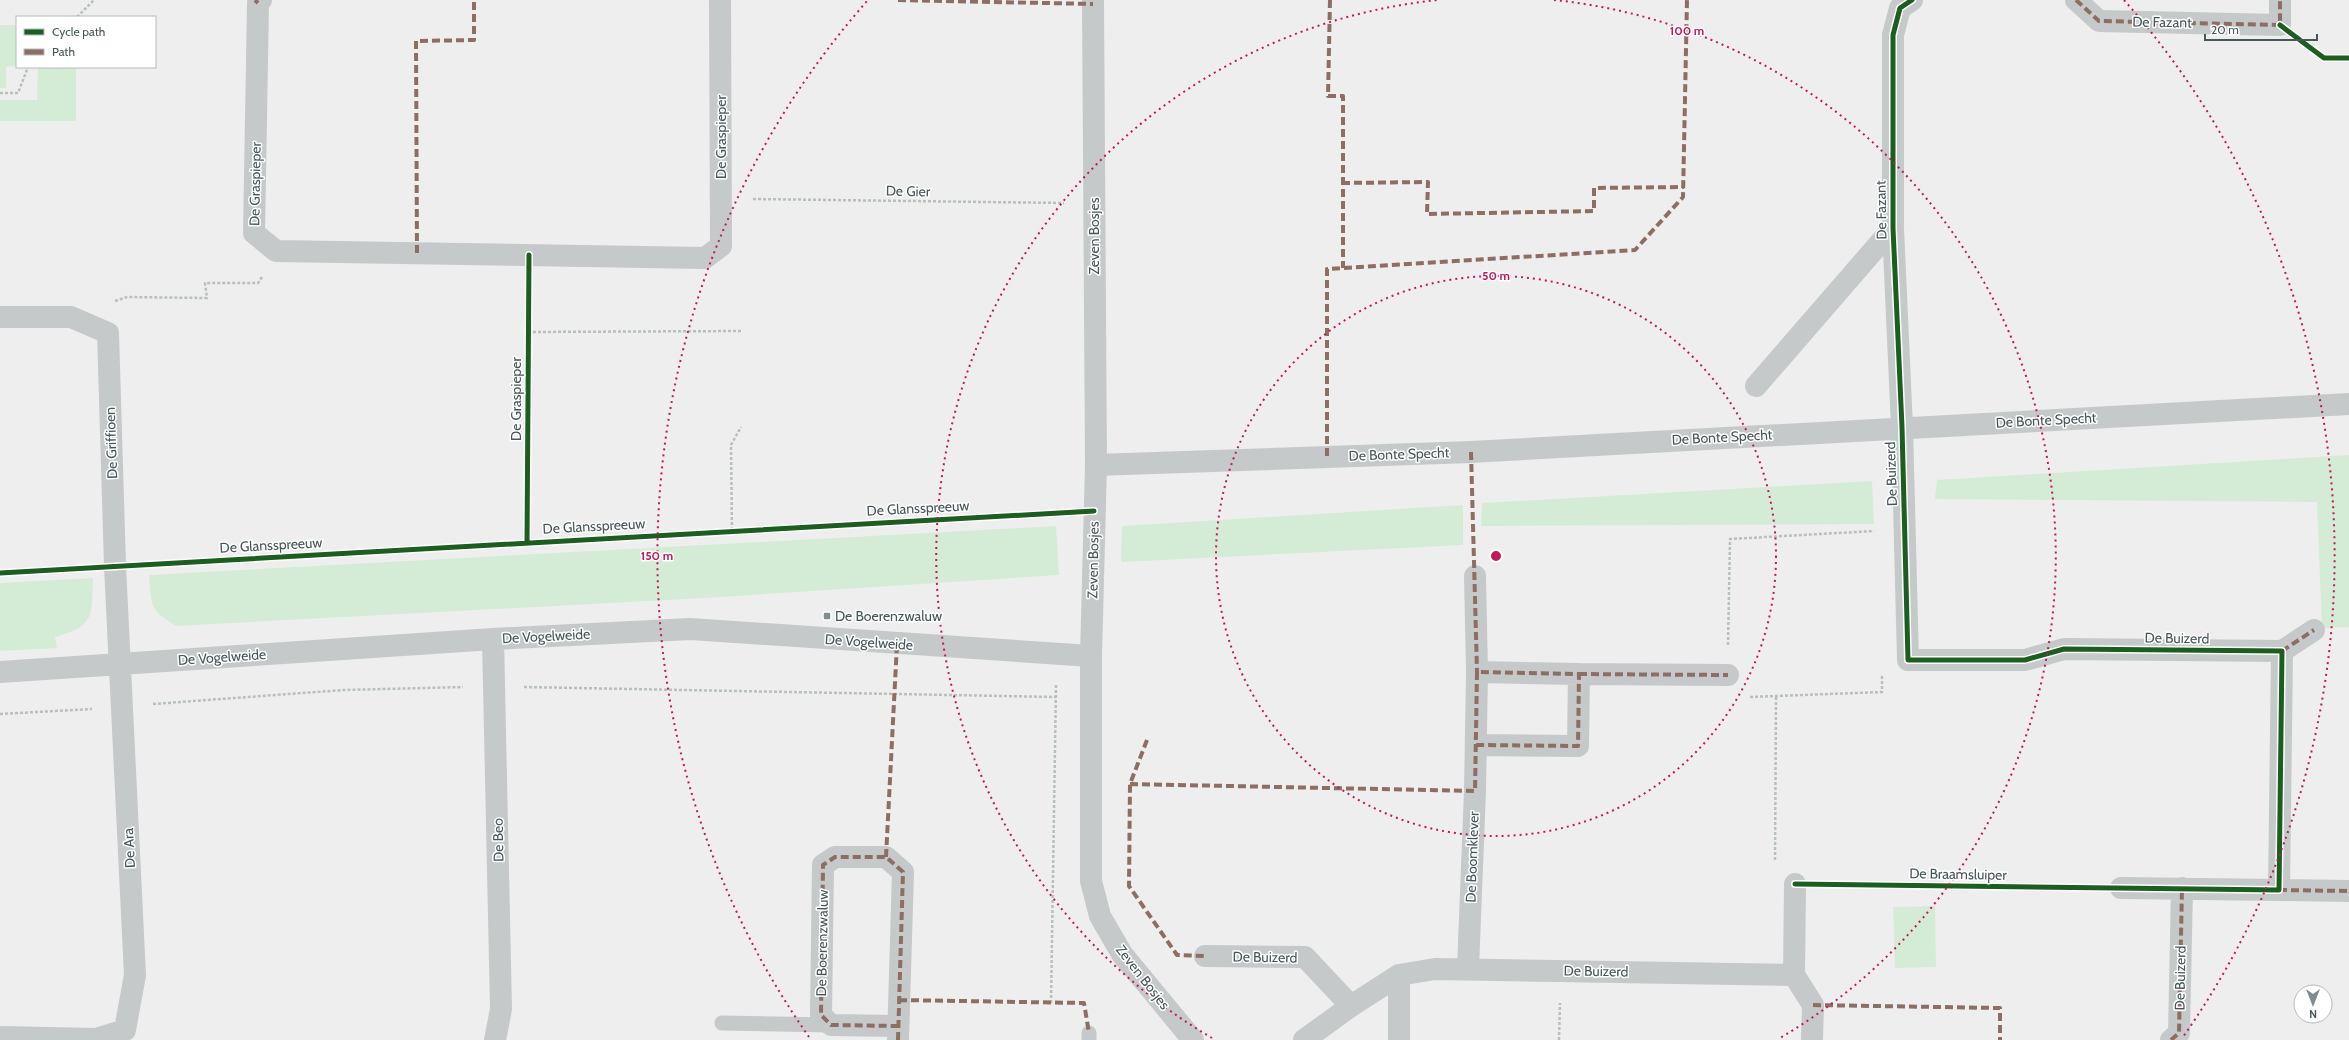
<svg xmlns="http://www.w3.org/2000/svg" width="2349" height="1040" viewBox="0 0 2349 1040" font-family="Cabin,sans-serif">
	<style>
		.green { fill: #d4ecd5 }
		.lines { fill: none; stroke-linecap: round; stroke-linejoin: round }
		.path { stroke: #b6c1ba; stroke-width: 2.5; stroke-dasharray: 3 2; stroke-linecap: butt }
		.service { stroke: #c5c9ca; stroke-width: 15 }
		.minor { stroke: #c5c9ca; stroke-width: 22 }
		.tertiary { stroke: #c5c9ca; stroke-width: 22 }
		.quiet { stroke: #8d6e63; stroke-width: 4; stroke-dasharray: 8 4; stroke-linecap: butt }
		.cycleway-casing { stroke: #fff; stroke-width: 8 }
		.cycleway { stroke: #1b5e20; stroke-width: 5 }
		.ring { fill: none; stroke: #c2185b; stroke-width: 2; stroke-dasharray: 2 4 }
		.poi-dot { fill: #828b8d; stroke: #fff; stroke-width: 1.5 }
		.labels { text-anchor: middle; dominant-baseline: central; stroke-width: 3; stroke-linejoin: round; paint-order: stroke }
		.street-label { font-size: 14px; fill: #475659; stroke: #fff }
		.poi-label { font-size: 14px; fill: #475659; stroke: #fff; text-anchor: start }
		.centre { fill: #c2185b; stroke: #fff; stroke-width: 2 }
		.ring-label { font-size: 12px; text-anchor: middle; font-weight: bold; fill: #c2185b; stroke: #fff; stroke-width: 3; stroke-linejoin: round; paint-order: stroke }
	</style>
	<rect width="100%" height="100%" fill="#efeeee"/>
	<path class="green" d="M0,25H17V66L6,67V88H0Z
		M38,67H76V121H0V100H37Z
		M2349,455V627L2322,628L2317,502L1935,499L1937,480Z
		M1872,481L1874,524L1481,526L1482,503Z
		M1463,505V545L1121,562L1122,526Z
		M1056,526L1059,575L705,598L176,626C148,608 152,607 149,575Z
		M93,578C91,614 97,626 55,637L57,648L0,651V583Z
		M1935,906L1936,967L1895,968L1893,907Z"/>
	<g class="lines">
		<path class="path" d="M77,17L94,0
			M0,93H18L28,67
			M753,199L1064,203
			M115,301L127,297L207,298L205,283H258L262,277
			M528,332L743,331
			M732,530L731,445L741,427
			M1728,645L1730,539L1874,531
			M524,687L1056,697
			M1750,697L1882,692V676
			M153,704L343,690L463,687
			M0,714L92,709
			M1775,860L1776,697
			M1051,1003L1056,685
			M1559,1040L1560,1003"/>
		<path class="service" d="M722,1023L831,1025
			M1089,1033V1040"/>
		<path class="minor" d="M261,0L258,3L254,233L276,251L705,258L721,246L720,0
			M1912,0L1900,8L1893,35V228L1902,427L1908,660H2025L2064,649L2282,651L2279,890L2121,888
			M2076,0L2099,21L2280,25V0
			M0,317H71L108,333L115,566L135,975L125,1030L96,1039L0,1037
			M1756,386L1893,228
			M1096,465L1471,452L2349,404
			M1475,576L1477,672
			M493,639L501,1009L495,1040
			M2282,651L2314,630
			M0,672L493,639L690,629L1091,656
			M1579,674L1728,675
			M1795,884L1794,975L1813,1005L1812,1040
			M2279,890L2349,891
			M1205,956L1305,957L1351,1006
			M1468,968L1475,791L1477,672L1579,674L1578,746L1476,745
			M898,1040L903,872L886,857H835L823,865L821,1015L831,1025L898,1026
			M1304,1040L1351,1006L1399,975L1435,969L1794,975
			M1399,1040V975
			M2171,1040L2179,1033L2182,888"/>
		<path class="tertiary" d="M1093,0L1096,465L1091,656V881L1100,916L1122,954L1193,1040"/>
		<path class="quiet" d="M255,0L258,3
			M898,0L1093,4
			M1330,0L1328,96H1343V268
			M2076,0L2099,21L2280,25V0
			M1342,183L1428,182L1427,214L1594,211V188L1684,187
			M417,253L416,41L474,40V0
			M1471,452L1477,672
			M1327,456V269L1635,250L1683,197L1687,0
			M2282,651L2314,630
			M1579,674L1728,675
			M1147,740L1130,784L1129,886L1177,955L1205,956
			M1130,784L1475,791L1477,672L1579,674L1578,746L1476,745
			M886,857L897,644
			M2279,890L2349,891
			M899,1000L1084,1003L1089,1033
			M1813,1005L2000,1008V1040
			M898,1040L903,872L886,857H835L823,865L821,1015L831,1025L898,1026
			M2171,1040L2179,1033L2182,888"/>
		<g class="cycleway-casing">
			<path id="cycleway" d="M2280,25L2324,58H2349
				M527,542L529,255
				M0,573L1094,511
				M1795,884L2279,890L2282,651L2064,649L2025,660H1908L1902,427L1893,228V35L1900,8L1912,0"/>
		</g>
		<use href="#cycleway" class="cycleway"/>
	</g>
	<g class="ring">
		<circle cx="1496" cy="556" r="280"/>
		<path d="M1212 1038A559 559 0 0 1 1438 0M1554 0A559 559 0 0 1 1780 1038"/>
		<path d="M809 1037A839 839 0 0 1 868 0M2124 0A839 839 0 0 1 2183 1037"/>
	</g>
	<rect class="poi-dot" x="823" y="612" width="8" height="8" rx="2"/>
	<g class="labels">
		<g class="street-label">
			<text transform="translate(2162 22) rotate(1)">De Fazant</text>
			<text transform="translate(721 137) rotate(-90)">De Graspieper</text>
			<text transform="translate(255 184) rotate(-89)">De Graspieper</text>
			<text transform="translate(908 191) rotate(1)">De Gier</text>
			<text transform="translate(1881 210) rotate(-91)">De Fazant</text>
			<text transform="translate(1094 236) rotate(-90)">Zeven Bosjes</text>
			<text transform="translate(516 399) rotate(-90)">De Graspieper</text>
			<text transform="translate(2046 420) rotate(-3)">De Bonte Specht</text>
			<text transform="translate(1722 437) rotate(-3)">De Bonte Specht</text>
			<text transform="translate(111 443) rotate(-92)">De Griffioen</text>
			<text transform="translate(1399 454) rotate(-2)">De Bonte Specht</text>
			<text transform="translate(1891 474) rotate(-92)">De Buizerd</text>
			<text transform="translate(918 508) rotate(-3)">De Glansspreeuw</text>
			<text transform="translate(594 526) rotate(-3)">De Glansspreeuw</text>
			<text transform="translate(271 545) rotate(-3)">De Glansspreeuw</text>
			<text transform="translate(1093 560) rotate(-89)">Zeven Bosjes</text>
			<text transform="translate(546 636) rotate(-3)">De Vogelweide</text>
			<text transform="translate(2177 638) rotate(1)">De Buizerd</text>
			<text transform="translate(869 642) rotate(4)">De Vogelweide</text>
			<text transform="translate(222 657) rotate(-4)">De Vogelweide</text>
			<text transform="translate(498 840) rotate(-91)">De Beo</text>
			<text transform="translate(129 848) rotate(-93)">De Ara</text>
			<text transform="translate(1472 857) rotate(-88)">De Boomklever</text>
			<text transform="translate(1958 874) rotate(1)">De Braamsluiper</text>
			<text transform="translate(822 943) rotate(-89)">De Boerenzwaluw</text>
			<text transform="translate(1265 957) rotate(1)">De Buizerd</text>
			<text transform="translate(1596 971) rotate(1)">De Buizerd</text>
			<text transform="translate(1143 977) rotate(52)">Zeven Bosjes</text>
			<text transform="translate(2180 978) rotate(-89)">De Buizerd</text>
		</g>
		<g class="poi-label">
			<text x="835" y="616">De Boerenzwaluw</text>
		</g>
	</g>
	<circle cx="1496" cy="556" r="6" class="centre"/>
	<g class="ring-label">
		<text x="1687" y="35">100 m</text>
		<text x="1496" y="280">50 m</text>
		<text x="657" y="560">150 m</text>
	</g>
	<rect x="16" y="16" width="140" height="52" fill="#ffffff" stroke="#b5bbbd"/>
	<rect x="24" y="29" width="20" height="6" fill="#1b5e20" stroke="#b5bbbd"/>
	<text x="52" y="36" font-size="12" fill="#475659">Cycle path</text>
	<rect x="24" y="49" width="20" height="6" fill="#8d6e63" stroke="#b5bbbd"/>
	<text x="52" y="56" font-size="12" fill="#475659">Path</text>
	<g transform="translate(2313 1004) rotate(180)"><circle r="19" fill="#ffffff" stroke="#b5bbbd"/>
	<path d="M0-3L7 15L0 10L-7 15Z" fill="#828b8d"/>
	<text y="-6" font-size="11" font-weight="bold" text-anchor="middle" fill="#475659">N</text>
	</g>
	<path d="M2205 34v6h112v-6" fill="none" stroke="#475659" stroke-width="2"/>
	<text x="2211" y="34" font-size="12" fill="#475659" stroke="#ffffff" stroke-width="3" paint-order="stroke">20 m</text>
</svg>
